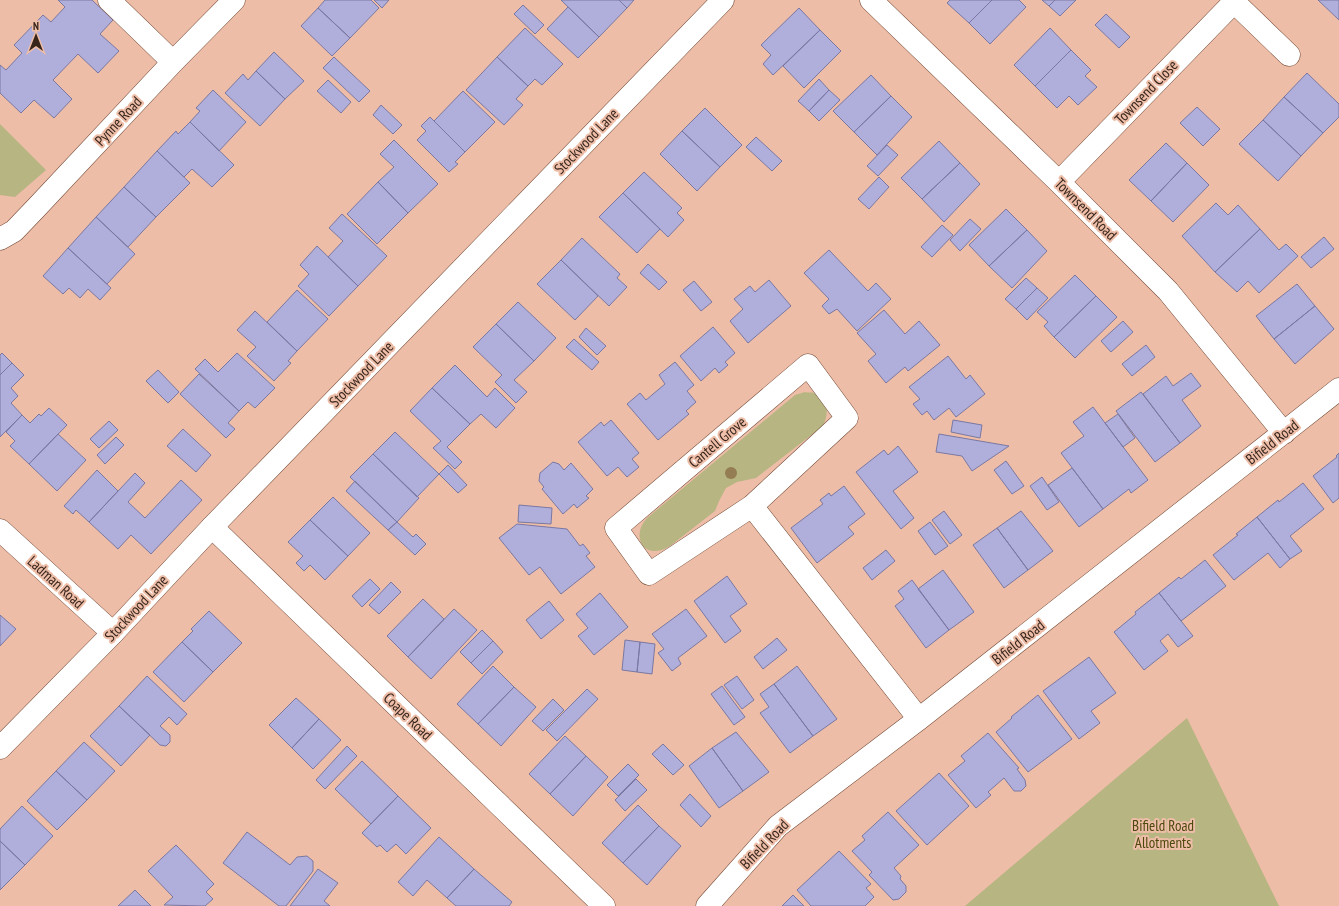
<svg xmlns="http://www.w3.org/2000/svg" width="1339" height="906" viewBox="0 0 1339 906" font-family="'PT Sans Narrow',sans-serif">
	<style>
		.green { fill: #b7b582 }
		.building { fill: #b0aedb; stroke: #7a78a2 }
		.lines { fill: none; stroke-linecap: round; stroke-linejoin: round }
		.minor-casing { stroke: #734a36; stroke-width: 23 }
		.tertiary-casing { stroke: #734a36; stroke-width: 23 }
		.minor { stroke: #fff; stroke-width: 22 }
		.tertiary { stroke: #fff; stroke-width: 22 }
		.tree { fill: #947d52 }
		.labels { text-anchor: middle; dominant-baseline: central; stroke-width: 4; stroke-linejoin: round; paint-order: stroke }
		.street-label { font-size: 15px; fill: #37251c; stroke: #edbda7 }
		.park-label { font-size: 15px; fill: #4c490d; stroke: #edbda7 }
	</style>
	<rect width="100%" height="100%" fill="#edbda7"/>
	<path class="green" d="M0,124L46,170L15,197L0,195Z
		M805,392C808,393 812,392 814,393C829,398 829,414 823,426L756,478L737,482L726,488L720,499L715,511L670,546C644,562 630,537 647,518L795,395Z
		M1187,718L1279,906H965Z"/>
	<path class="building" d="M58,0H92L113,20L100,34L119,51L98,73L78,54L53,80L72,99L54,118L34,100L21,113L0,93V65L6,70L22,53L14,45L43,15L51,22L65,7Z
		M325,0H371L379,8L350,38L318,8Z
		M374,0H389L382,8Z
		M561,0H619L627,8L599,37Z
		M619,0H634L627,8Z
		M950,0H992L969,23L947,3Z
		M992,0H1019L1026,7L990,44L969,23Z
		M1042,0H1055L1049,6Z
		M1055,0H1076L1060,16L1049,6Z
		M1318,0H1339V20Z
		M523,5L544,25L535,34L514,14Z
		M568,7L599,37L578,58L547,29Z
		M318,8L350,38L332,56L301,26Z
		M799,8L820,30L773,75L763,64L771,55L761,45Z
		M1106,14L1130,37L1119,48L1095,25Z
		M525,28L563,64L542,85L535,79L528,86L497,57Z
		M1050,28L1071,50L1035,86L1014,65Z
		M820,30L841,51L804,88L783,66Z
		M1071,50L1091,70L1085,76L1097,87L1078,105L1069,96L1057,108L1035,86Z
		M274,52L304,81L285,99L256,71Z
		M334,57L370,91L359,102L323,68Z
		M497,57L528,86L516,99L523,105L504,125L466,90Z
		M256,71L285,99L260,126L225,93L243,74L248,80Z
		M1307,73L1339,104V117L1323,133L1284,97Z
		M871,75L891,96L854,132L833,111Z
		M819,79L829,90L809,111L798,101Z
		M328,80L351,102L341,113L317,91Z
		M213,90L246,122L219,151L190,122L200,111L196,108Z
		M829,90L840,100L819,121L809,111Z
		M463,91L495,122L465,152L434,121Z
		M891,96L912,117L877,155L854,132Z
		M1284,97L1323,133L1301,156L1263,120Z
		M381,105L402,125L393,134L373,115Z
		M1197,107L1220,129L1203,146L1180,123Z
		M705,108L742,145L720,167L682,131Z
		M430,117L465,152L455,162L458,164L449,172L417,140L426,131L421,126Z
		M1263,120L1301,156L1278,181L1239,144Z
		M190,122L234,165L212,187L192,169L184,177L157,151L176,131L178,134Z
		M682,131L720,167L697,191L660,154Z
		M756,137L782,161L772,171L746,147Z
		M394,140L438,184L408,213L378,182L394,167L380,154Z
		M939,141L960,163L922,199L901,178Z
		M1166,143L1187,163L1151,201L1129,180Z
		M887,145L898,155L878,176L867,166Z
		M157,151L190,183L156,217L124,187Z
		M960,163L980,184L944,222L922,199Z
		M1187,163L1209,185L1173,222L1151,201Z
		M644,172L682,208L677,213L684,220L668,237L623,193Z
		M879,177L889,187L869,209L858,199Z
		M378,182L408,213L377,244L347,214Z
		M124,187L156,217L128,247L96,217Z
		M623,193L660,229L637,253L599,217Z
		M1216,203L1228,215L1238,205L1260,229L1215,272L1182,236Z
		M1006,209L1027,230L989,266L969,245Z
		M342,214L387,256L358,286L328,257L343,241L329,228Z
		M96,217L135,254L107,284L68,248Z
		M970,219L981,229L960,251L950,240Z
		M942,225L953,235L932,257L921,247Z
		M1260,229L1279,250L1286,244L1298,256L1259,293L1248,281L1237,292L1215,272Z
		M1027,230L1047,251L1012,288L989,266Z
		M1324,237L1334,249L1311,268L1301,257Z
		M582,238L620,274L617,278L627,287L609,306L561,260Z
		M317,246L358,286L329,316L298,286L309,274L300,265Z
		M68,248L111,288L100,300L88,289L80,298L69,288L63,294L43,276Z
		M829,250L868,291L876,283L891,299L857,331L837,309L829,314L822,306L829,299L804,273Z
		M561,260L598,296L575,320L537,284Z
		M648,264L667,282L659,290L640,273Z
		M1075,275L1096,296L1054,337L1044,326L1048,322L1037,312Z
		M1026,278L1037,288L1016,309L1005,299Z
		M769,280L791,306L748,343L730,321L743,309L734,299L750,286L755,292Z
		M694,281L712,302L701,311L683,290Z
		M1297,284L1315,306L1274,339L1256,316Z
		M1037,288L1048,298L1027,320L1016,309Z
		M297,290L328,319L297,351L267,322Z
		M1096,296L1117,317L1075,358L1054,337Z
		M518,302L556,338L534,361L496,324Z
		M1315,306L1334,329L1295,364L1274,339Z
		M884,310L905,334L919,321L940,345L908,371L905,367L886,383L868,361L876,354L857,333Z
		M255,311L297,351L288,361L291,363L274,381L247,356L256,347L237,330Z
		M1123,321L1133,332L1111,352L1101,341Z
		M496,324L534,361L514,380L527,392L516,403L495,382L502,375L473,347Z
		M713,327L735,353L725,362L728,365L719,373L715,368L701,381L680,356Z
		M586,328L606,346L597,355L579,337Z
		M574,339L599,362L592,370L566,347Z
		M1146,345L1155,357L1132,376L1122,364Z
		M2,353L12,363L0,375V355Z
		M237,353L275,388L255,408L248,402L239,411L195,369L205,359L218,372Z
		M948,356L966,379L970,375L985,394L956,417L949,408L934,420L927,411L922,415L913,404L920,399L909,387Z
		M675,362L694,385L687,391L696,402L686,411L689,414L658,440L627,404L640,393L646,400L665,384L659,375Z
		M12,363L24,375L11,388L18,396L11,403L22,415L0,437V375Z
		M455,365L487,397L495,388L515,408L496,428L481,414L470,424L432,388Z
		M158,370L179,392L168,403L146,381Z
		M1191,373L1201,386L1182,400L1201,426L1180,443L1143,394L1166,376L1173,386Z
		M199,374L239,411L228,423L235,429L226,438L180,394Z
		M432,388L470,424L447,447L462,462L455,469L433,448L441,441L410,411Z
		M1141,392L1180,443L1155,462L1116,411Z
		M1093,407L1148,480L1131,493L1129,489L1103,509L1061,453L1084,436L1073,422Z
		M49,408L67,425L29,464L10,446L15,441L6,432L22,415L30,423L39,414L41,416Z
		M1118,414L1135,438L1123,447L1105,423Z
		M611,420L639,453L632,459L639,467L627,477L618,467L607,476L578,442L601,422L604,426Z
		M953,420L982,425L980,438L951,432Z
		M109,421L118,430L99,448L90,439Z
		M183,429L211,455L196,472L167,446Z
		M395,432L439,474L417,497L373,454Z
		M58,434L86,460L57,491L29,464Z
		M939,434L1009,446L972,471L962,456L936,452Z
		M116,437L124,445L105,464L97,455Z
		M898,446L918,472L893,491L914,518L901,529L856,472L884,450L888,455Z
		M1339,453V498L1333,503L1313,476L1337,457L1336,456Z
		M373,454L419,498L397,522L350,477Z
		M1006,461L1024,486L1012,494L994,470Z
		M553,462L559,464L564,470L571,463L593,489L586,496L589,498L577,508L574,504L563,514L542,489L544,487L539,481L540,473Z
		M448,465L467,485L458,493L439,474Z
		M1072,468L1103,509L1079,527L1048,485Z
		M97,470L118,491L89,522L76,510L73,514L64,506Z
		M135,473L145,483L128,502L145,518L181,480L202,500L151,554L131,535L118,549L89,522Z
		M1042,477L1059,502L1047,510L1030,486Z
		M355,481L397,522L388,530L346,491Z
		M1303,483L1324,509L1290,536L1302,551L1290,559L1257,517L1278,500L1279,502Z
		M844,486L865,514L848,527L854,534L817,563L791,528L823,504L820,500L829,493L831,496Z
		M333,497L370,533L348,556L310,520Z
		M519,505L552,508L551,524L518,522Z
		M944,511L962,535L950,544L932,520Z
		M1021,511L1053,551L1028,570L997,528Z
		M1257,517L1290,559L1280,568L1268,553L1234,580L1213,555L1238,535L1236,534Z
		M310,520L348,556L325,580L310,565L304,571L296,563L303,556L288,542Z
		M397,522L413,537L416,534L426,544L415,555L388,530Z
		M930,522L948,546L935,555L918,531Z
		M517,524L567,529L580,546L583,544L590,553L586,556L595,567L561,594L540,567L529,575L499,538Z
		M997,528L1028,570L1004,588L973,545Z
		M886,550L895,561L872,580L863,568Z
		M1205,560L1226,586L1181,621L1159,593L1179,577L1181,579Z
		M943,570L974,612L949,630L918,589Z
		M727,576L747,604L730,616L741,631L725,643L694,601Z
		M370,579L380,589L362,607L352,596Z
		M912,580L949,630L926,648L895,606L904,599L898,591Z
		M391,582L401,592L379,614L369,605Z
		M600,593L628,627L594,655L578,636L588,628L576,614Z
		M1159,593L1193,636L1178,647L1168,634L1160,641L1168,651L1144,670L1114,632L1136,614L1135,612Z
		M423,599L444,619L408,657L387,636Z
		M549,601L564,620L541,639L526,620Z
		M454,609L477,630L431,679L408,657Z
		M686,609L707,636L678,658L681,664L672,671L658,653L664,649L652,634Z
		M209,611L242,643L213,672L182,642L193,631L191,629Z
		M0,615L16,629L0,646Z
		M482,630L493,641L471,663L460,652Z
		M777,638L787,650L763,669L754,657Z
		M625,640L640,642L637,672L622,670Z
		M493,641L503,652L482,674L471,663Z
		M182,642L213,672L184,702L153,672Z
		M640,642L655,644L652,674L637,672Z
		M1089,657L1116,693L1091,711L1100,723L1079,739L1043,691Z
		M493,666L514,687L478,724L457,704Z
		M797,666L837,719L813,736L774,684Z
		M147,676L187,714L177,725L169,717L160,726L170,735V742L166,746L160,745L119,706Z
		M737,676L754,700L742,709L724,685Z
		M774,684L813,736L790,753L760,713L769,707L760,694Z
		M722,686L745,717L734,725L711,694Z
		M514,687L536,707L501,746L478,724Z
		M587,689L598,699L557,741L546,730Z
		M1038,695L1072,739L1028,772L996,732L1012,718L1011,717Z
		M296,698L319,719L292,748L269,725Z
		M553,699L564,710L543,731L532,721Z
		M119,706L150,735L121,766L90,736Z
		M319,719L341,740L313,769L292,748Z
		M736,732L769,772L743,791L712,748Z
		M988,733L1019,768L1017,769L1025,780L1026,786L1021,791H1014L1004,778L988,792L991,795L976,808L948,775L965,761L961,756Z
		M565,736L586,756L550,794L529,774Z
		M84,742L115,771L87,800L56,771Z
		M663,744L684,765L673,775L652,754Z
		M347,746L357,756L325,789L316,780Z
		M712,748L743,791L719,808L689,766Z
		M586,756L608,777L573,816L550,794Z
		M362,761L398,796L371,824L335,789Z
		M628,764L639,775L618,796L607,785Z
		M56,771L87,800L57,830L27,801Z
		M939,773L969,806L927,845L896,811Z
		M636,779L647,790L625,811L615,800Z
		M690,794L711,816L701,827L680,805Z
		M398,796L431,828L406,854L396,844L387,852L380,845L377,847L362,833Z
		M638,805L659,826L623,863L602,843Z
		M22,806L53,836L25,865L0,841V829Z
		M888,812L919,845L894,868L901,876L900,879L906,886V892L899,899L893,900L869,875L872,872L852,851L865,840L862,836Z
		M659,826L681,846L647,885L623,863Z
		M247,832L290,865L297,857L307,856L313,861V871L286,906H279L223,863Z
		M439,837L474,869L447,898L427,880L413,896L398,882Z
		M0,841L25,865L0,890Z
		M176,845L214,884L206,892L213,899L205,906L164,905L173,897L148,871Z
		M839,851L871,884L866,888L874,897L865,906H811L797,890Z
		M318,869L338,883L324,901L330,906H290Z
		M474,869L512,902L509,906H456L447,898Z
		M135,890L151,906H118Z
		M793,895L804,906H782Z"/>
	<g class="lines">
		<g class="minor-casing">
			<path id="minor" d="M109,0L173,62
				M871,0L1059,182L1168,291L1284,433
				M1232,0L1289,55
				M1059,182L1234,2
				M0,239L14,231L37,207L173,62L234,0
				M752,506L847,418L808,365L616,528L649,574L752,506L919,719
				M212,527L604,906
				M0,530L113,633
				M707,906L778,826L919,719L1339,389"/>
		</g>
		<g class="tertiary-casing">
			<path id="tertiary" d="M0,748L113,633L212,527L723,0"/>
		</g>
		<use href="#minor" class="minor"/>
		<use href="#tertiary" class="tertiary"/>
	</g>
	<circle class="tree" cx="731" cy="473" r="6"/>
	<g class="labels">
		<g class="street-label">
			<text transform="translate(1146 92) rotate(-46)">Townsend Close</text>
			<text transform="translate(118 121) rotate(-47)">Pynne Road</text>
			<text transform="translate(586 141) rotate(-46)">Stockwood Lane</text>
			<text transform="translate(1086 209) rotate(45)">Townsend Road</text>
			<text transform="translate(361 374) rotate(-46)">Stockwood Lane</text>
			<text transform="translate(717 442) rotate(-40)">Cantell Grove</text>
			<text transform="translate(1272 442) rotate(-38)">Bifield Road</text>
			<text transform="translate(56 582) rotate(42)">Ladman Road</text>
			<text transform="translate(136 608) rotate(-47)">Stockwood Lane</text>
			<text transform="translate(1018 642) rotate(-38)">Bifield Road</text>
			<text transform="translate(408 716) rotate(44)">Coape Road</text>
			<text transform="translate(764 844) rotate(-46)">Bifield Road</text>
		</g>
		<g class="park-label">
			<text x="1163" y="825">Bifield Road<tspan x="1163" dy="17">Allotments</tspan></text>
		</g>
	</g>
	<g transform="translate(36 36)" stroke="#edbda7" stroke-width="3" paint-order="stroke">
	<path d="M0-3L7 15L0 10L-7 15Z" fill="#37251c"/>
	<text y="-6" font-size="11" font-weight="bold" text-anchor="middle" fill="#37251c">N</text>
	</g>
</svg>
